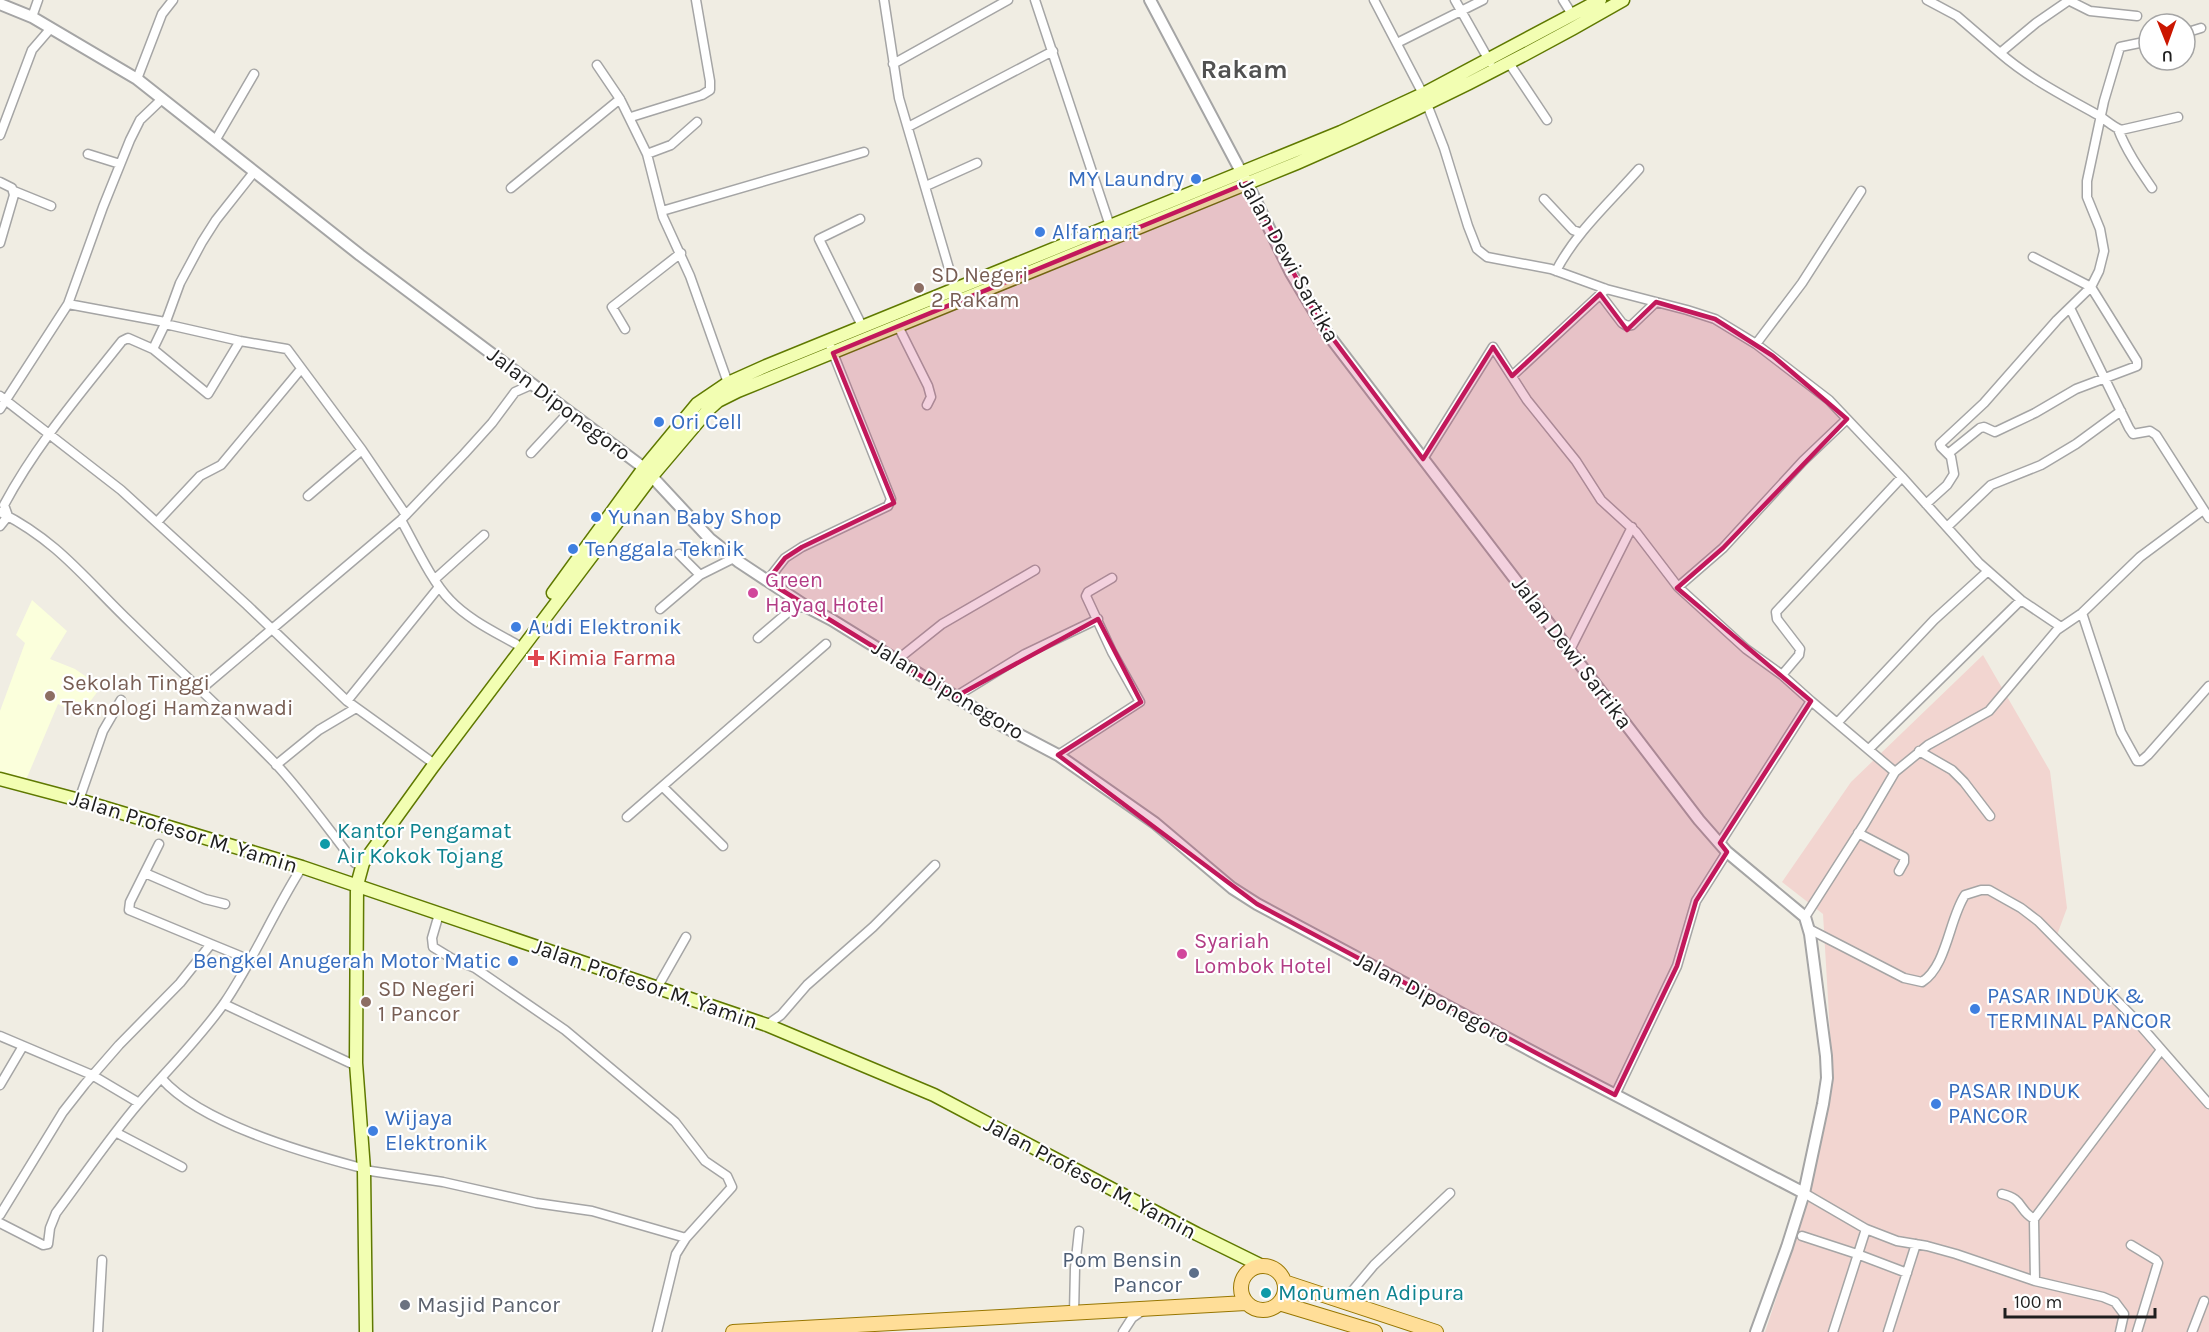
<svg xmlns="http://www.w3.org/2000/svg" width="2209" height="1332" viewBox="0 0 2209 1332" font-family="Karla,sans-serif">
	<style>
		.commercial { fill: #f2d5d0 }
		.education { fill: #fbffdc }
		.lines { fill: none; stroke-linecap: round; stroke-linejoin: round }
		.minor-casing { stroke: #a5a5a5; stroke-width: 11 }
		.tertiary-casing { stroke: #a5a5a5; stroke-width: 14 }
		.secondary-casing { stroke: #5f7900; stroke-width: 15 }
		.primary-casing { stroke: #977600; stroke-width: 16 }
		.minor { stroke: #fff; stroke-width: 8 }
		.tertiary { stroke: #fff; stroke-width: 10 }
		.secondary { stroke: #f2feb2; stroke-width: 12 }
		.primary { stroke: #ffde98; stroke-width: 14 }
		.marked { fill: #c2185b; fill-opacity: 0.2; stroke: #c2185b; stroke-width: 4.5; stroke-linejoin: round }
		.shop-dot { fill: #3f7fe0; stroke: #fff; stroke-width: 2 }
		.education-dot { fill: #8d6e63; stroke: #fff; stroke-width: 2 }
		.hotel-dot { fill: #d1479c; stroke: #fff; stroke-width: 2 }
		.health-dot { fill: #e0444e; stroke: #fff; stroke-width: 2 }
		.culture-dot { fill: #0f9aa8; stroke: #fff; stroke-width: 2 }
		.service-dot { fill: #5c6f8a; stroke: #fff; stroke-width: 2 }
		.worship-dot { fill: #6b7280; stroke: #fff; stroke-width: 2 }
		.labels { text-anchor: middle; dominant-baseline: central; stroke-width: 4.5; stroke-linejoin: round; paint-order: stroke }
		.shop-label { font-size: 22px; fill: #366cbe; stroke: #fff; text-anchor: start }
		.street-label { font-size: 22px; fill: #1e1e1e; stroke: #fff }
		.education-label { font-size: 22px; fill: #785e54; stroke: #fff; text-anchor: start }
		.hotel-label { font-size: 22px; fill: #b23c85; stroke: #fff; text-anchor: start }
		.health-label { font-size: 22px; fill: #be3a42; stroke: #fff; text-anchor: start }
		.culture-label { font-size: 22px; fill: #0d838f; stroke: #fff; text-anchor: start }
		.service-label { font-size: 22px; fill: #4e5e75; stroke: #fff; text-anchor: end }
		.worship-label { font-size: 22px; fill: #5b616d; stroke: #fff; text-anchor: start }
		.quarter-label { font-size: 26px; font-weight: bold; fill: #515151; stroke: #fff }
	</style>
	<rect width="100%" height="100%" fill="#f0ede3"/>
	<path class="commercial" d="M1983,655L2050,771L2067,908L2057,935L2209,1110V1332H1765L1797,1236L1833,1083L1823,914L1782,882L1851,782Z"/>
	<path class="education" d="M32,600L67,631L50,659L75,669L101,687L80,715L58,704L26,780L0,772V711L25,643L16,635Z"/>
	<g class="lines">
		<g class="minor-casing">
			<path id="minor" d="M884,0L899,98L955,289
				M1035,0L1110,226
				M1374,0L1423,94L1444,148L1468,226L1477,249L1487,257L1551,269L1606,289L1687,310L1715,319L1756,344L1829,400L1902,477L1776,612L1777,619L1800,649L1799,655L1782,675L1811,701L1720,843
				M1455,0L1490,62
				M1563,0L1573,16
				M1927,0L1957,16L2000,53L2036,23L2068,1
				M2068,0L2090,11L2137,16
				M32,17L38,0
				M2185,33L2201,28
				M1397,43L1483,0
				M2000,53C2030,79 2064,96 2098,115C2106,120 2113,127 2121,130L2178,117
				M1509,63L1547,120
				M893,64L1008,0
				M597,65L620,99L647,154L663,217L690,276L728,383
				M137,79L162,14L173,0
				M631,117L702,95L710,90V81L696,0
				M908,127L1053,51
				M2118,129C2126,150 2139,169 2152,188
				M0,135L32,50L51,28
				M215,141L254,74
				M88,154L120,164
				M647,154L671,145L697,122
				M0,182L12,188L14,195L0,243
				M926,186L977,163
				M511,188L620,99
				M14,191L51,206
				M1544,199L1573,230L1581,233
				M662,211L864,152
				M860,219L819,239L863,328
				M1556,271C1576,232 1610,202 1639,169
				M1600,294L1622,323L1627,326L1632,325L1656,302
				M68,304L165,322
				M2070,308L2129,428L2133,434L2150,431L2156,435L2209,518
				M165,324L240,341L287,349L362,450L406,515
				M898,326L928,386L931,397L927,405
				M625,329L612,307L681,253
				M240,341L208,394L153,349L165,324L180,283L202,242L216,220L254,172
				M1756,344L1802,283L1861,191
				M1512,376L1606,289
				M0,396L121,490L247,605L347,701L429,760
				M0,409L68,304L103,207L130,140L140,120L162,99
				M531,453L568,413
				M1949,453L1980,428L1984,427L1995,432L2035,413L2076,389L2137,366V361L2091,287L2099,271L2104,251L2100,229L2087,197V181L2104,101L2120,47L2149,41
				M1423,459L1493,347L1527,400L1576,461L1601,500L1636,532L1678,587L1723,548L1803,461L1847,419
				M1902,477L1979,563L2021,600L2061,627
				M308,496L362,450
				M1926,504L1947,485L1954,474L1951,457L1941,447L1940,444L1984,403L2057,320L2091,287L2033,257
				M0,512C58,541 86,580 131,623C179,670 228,715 275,763C304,794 329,830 355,863
				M401,520C414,543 432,582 450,600C468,619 493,631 516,644
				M157,522L200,476L221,465L301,369
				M0,526L8,516L4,505C36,445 80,394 122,341L128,338L153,349
				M1947,527L1991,485L2041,465L2076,444L2121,411
				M679,554L700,575
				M435,579L484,535
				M767,581L785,558L802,547L888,506L891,499L831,348
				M1678,587L1746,649L1782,675
				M660,609L700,575L734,558
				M2082,613L2121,732L2137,761H2141L2148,755L2209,686
				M758,638L793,608L807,607
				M1570,650L1632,527
				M897,660L942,624L1035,570
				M200,690L401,520L464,454L492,423L515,392L533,384
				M955,697L1025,654L1098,619
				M347,701L439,587
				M1838,722L1934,620L1988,571
				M1869,749L2021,600
				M1919,751L1952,770L1964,782L1990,816
				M1058,755L1140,702L1112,652L1086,596L1088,592L1112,578
				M276,765L319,730L356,708
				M1895,772L1928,745L1989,711L2057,630L2082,613L2140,557L2203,510
				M663,787L723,846
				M79,800L103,731L121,700
				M627,817L826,644
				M1858,833L1904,857V862L1899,871
				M159,844L130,902L129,910L211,944
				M145,873L205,899L225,904
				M439,914L432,938L433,947L451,958L475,968L565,1030L675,1122L705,1161L727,1176L732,1187L686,1238L676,1254L657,1332
				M1805,917L1865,823L1895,772L1811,701
				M1809,929L1904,978L1922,982C1947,966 1949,919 1965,895L1981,890H1989L2021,908L2038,921L2133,1017L2209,1104
				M657,988L686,937
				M224,1004L350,1063
				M767,1025L781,1015L807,985L873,927L935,865
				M0,1036L92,1075L139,1103
				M162,1079C201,1123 301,1152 358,1167
				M0,1085L23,1046
				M1615,1095L1677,966L1696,901L1727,852
				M117,1133L182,1167
				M364,1170L443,1182L536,1203L592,1211L686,1238
				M1804,1193L1866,1229L1833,1332
				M2002,1194C2024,1199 2018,1210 2034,1219L2161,1050
				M0,1215L63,1112L85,1084L119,1045L180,983L211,944L250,960
				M2034,1219L2035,1281
				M0,1223L43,1245L48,1244L50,1228L56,1213C83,1177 109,1138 139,1103C167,1070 200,1038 225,1002C254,959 274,911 302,867
				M1866,1229L1897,1241L1927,1246L1956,1254L2035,1281L2103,1297L2115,1302L2124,1314L2120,1332
				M1802,1236L1857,1254L1907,1273
				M2131,1245L2156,1260L2158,1263L2137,1332
				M1343,1302L1374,1265L1450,1193
				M1074,1314L1075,1268L1079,1231
				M98,1332L102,1260
				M1123,1332L1132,1318L1142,1311
				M1888,1332L1916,1244
				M2192,1332L2204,1301"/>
		</g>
		<g class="tertiary-casing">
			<path id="tertiary" d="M1150,0L1247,183L1291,273L1327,333L1699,820L1727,852L1805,917L1810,934L1826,1056L1827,1078L1823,1104L1804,1193L1787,1247L1756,1332
				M0,4L32,17L137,79L360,255L644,468L710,539L739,562L807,607L832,620L1003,726L1058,755L1155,823L1232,888L1257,904L1550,1061L1804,1193"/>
		</g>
		<g class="secondary-casing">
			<path id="secondary" d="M553,593L644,468L697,404L728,383L766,366L1341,132L1423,94L1600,0
				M0,779L79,800L302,867L767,1025L934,1095L1197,1234L1260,1265
				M366,1332L364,1170L356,1063L357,885L363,863L369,855L431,769L652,476L708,410L718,401L738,391L1297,163C1409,115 1518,61 1623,0"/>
		</g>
		<g class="primary-casing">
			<path id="primary" d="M1241 1288a22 22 0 1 1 44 0a22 22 0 1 1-44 0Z
				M1284,1282L1436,1332
				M1279,1303L1375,1332
				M733,1332L1246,1303"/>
		</g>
		<use href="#minor" class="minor"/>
		<use href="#tertiary" class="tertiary"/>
		<use href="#secondary" class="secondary"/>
		<use href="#primary" class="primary"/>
	</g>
	<path class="marked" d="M1247,183L1316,316L1423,459L1493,347L1512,376L1600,294L1627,330L1656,302L1715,319L1773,356L1847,419L1723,548L1677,588L1811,701L1720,843L1727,852L1696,901L1677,966L1615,1095L1257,904L1058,755L1141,702L1098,619L955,697L767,581L785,558L802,547L894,503L833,353Z"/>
	<g class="shop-dot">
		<circle cx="1196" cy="179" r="6"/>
		<circle cx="1040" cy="232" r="6"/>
		<circle cx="659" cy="422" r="6"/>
		<circle cx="596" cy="517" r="6"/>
		<circle cx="573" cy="549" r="6"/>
		<circle cx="516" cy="627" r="6"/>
		<circle cx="513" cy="961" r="6"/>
		<circle cx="1975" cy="1009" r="6"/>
		<circle cx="1936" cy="1104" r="6"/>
		<circle cx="373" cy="1131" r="6"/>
	</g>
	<g class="education-dot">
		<circle cx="919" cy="288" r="6"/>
		<circle cx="50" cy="696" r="6"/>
		<circle cx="366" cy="1002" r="6"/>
	</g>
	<g class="hotel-dot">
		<circle cx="753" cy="593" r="6"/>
		<circle cx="1182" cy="954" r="6"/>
	</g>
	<path class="health-dot" d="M533 649h6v6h6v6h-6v6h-6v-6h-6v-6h6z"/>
	<g class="culture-dot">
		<circle cx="325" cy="844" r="6"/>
		<circle cx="1266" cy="1293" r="6"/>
	</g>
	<circle class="service-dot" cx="1194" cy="1273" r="6"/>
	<circle class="worship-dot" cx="405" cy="1305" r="6"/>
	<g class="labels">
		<g class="shop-label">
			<text x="1184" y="179" text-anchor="end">MY Laundry</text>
			<text x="1052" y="232">Alfamart</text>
			<text x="671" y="422">Ori Cell</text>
			<text x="608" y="517">Yunan Baby Shop</text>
			<text x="585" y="549">Tenggala Teknik</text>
			<text x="528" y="627">Audi Elektronik</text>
			<text x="501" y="961" text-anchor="end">Bengkel Anugerah Motor Matic</text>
			<text x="1987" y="996">PASAR INDUK &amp;<tspan x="1987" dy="25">TERMINAL PANCOR</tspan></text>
			<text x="1948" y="1091">PASAR INDUK<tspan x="1948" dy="25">PANCOR</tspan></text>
			<text x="385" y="1118">Wijaya<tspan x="385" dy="25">Elektronik</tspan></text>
		</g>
		<g class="street-label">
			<text transform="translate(1289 260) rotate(61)">Jalan Dewi Sartika</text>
			<text transform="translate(559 404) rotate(37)">Jalan Diponegoro</text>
			<text transform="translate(1572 653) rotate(53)">Jalan Dewi Sartika</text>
			<text transform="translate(948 690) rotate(31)">Jalan Diponegoro</text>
			<text transform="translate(184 832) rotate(17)">Jalan Profesor M. Yamin</text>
			<text transform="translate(645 984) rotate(19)">Jalan Profesor M. Yamin</text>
			<text transform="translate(1432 998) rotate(28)">Jalan Diponegoro</text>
			<text transform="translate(1090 1178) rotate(28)">Jalan Profesor M. Yamin</text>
		</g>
		<g class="education-label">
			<text x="931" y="275">SD Negeri<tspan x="931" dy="25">2 Rakam</tspan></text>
			<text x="62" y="683">Sekolah Tinggi<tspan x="62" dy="25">Teknologi Hamzanwadi</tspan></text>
			<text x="378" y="989">SD Negeri<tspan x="378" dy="25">1 Pancor</tspan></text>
		</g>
		<g class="hotel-label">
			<text x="765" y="580">Green<tspan x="765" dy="25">Hayaq Hotel</tspan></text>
			<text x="1194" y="941">Syariah<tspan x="1194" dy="25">Lombok Hotel</tspan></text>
		</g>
		<g class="health-label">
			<text x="548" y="658">Kimia Farma</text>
		</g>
		<g class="culture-label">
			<text x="337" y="831">Kantor Pengamat<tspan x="337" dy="25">Air Kokok Tojang</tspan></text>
			<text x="1278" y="1293">Monumen Adipura</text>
		</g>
		<g class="service-label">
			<text x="1182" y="1260">Pom Bensin<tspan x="1182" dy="25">Pancor</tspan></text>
		</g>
		<g class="worship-label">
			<text x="417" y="1305">Masjid Pancor</text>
		</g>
		<g class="quarter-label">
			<text x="1244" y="69">Rakam</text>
		</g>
	</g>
	<g transform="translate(2167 42) rotate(179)"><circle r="28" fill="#ffffff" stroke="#a5a5a5" stroke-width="1.5"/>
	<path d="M0-4.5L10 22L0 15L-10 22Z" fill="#cb1600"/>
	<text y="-9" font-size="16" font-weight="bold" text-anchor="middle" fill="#1e1e1e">U</text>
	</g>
	<path d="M2005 1308v9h150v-9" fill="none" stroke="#1e1e1e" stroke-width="3"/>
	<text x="2014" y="1308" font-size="18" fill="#1e1e1e" stroke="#ffffff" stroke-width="4.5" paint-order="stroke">100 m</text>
</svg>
